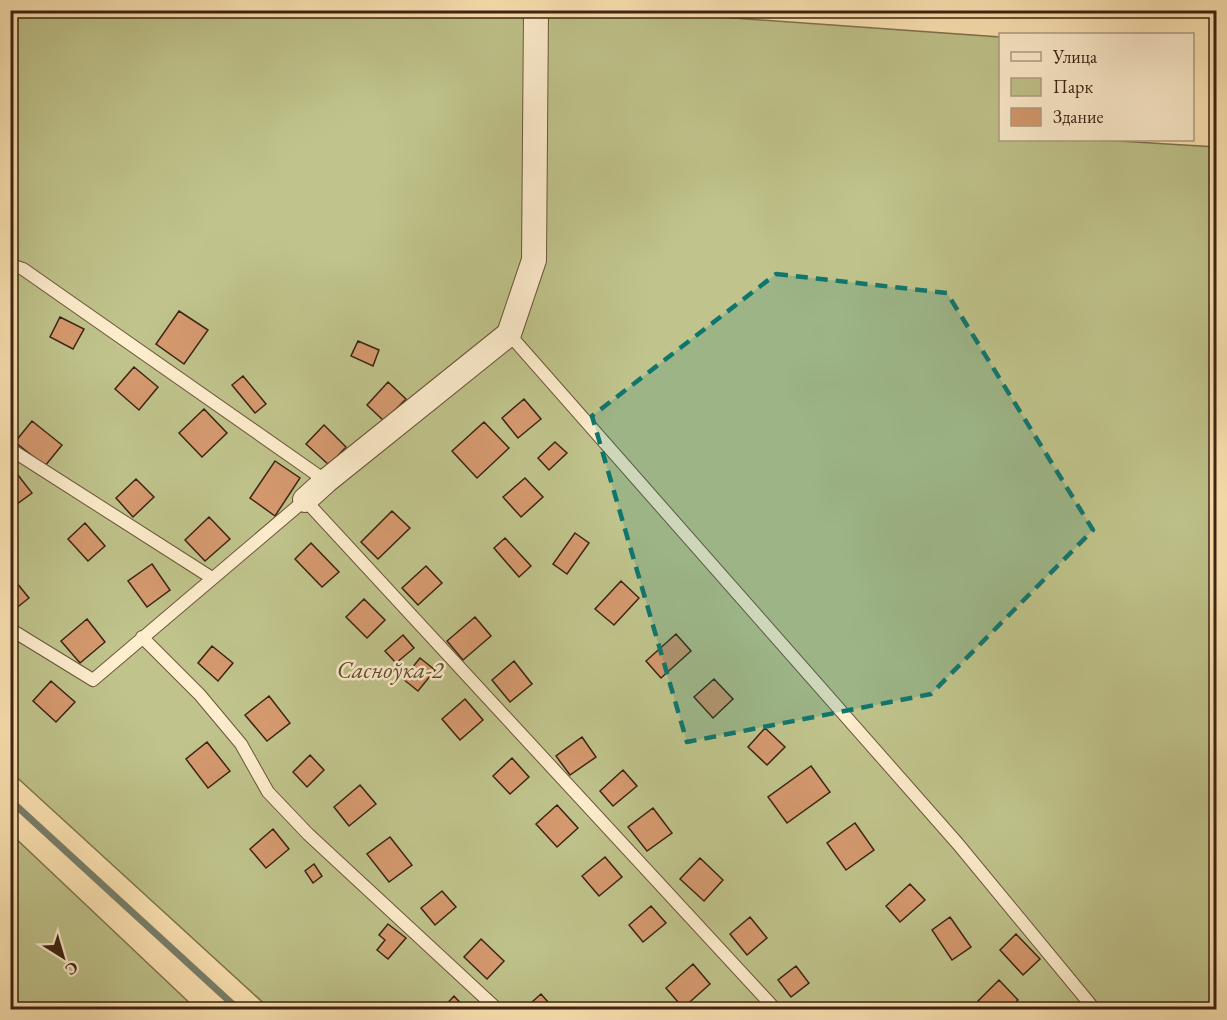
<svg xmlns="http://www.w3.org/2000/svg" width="1227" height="1020" viewBox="0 0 1227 1020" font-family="'EB Garamond',serif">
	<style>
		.green { fill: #c0c48c; stroke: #7e7450; stroke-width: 1.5 }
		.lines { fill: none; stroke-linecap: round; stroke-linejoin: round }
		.stream { stroke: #78816e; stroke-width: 7 }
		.building { fill: #d69a6f; stroke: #3c2313; stroke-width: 1.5 }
		.lane-casing { stroke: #6c543b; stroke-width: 14 }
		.street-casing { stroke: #6c543b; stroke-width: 26 }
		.lane { stroke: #feeece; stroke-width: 12 }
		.street { stroke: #feeece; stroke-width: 24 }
		.marked { fill: #0f766e; fill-opacity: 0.2; stroke: #0f766e; stroke-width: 4.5; stroke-dasharray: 12 8; stroke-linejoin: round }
		.labels { text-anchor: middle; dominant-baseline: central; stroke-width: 5; stroke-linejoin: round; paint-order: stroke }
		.park-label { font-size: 24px; font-style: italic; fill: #5d4b31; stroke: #feeece }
	</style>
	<rect width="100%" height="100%" fill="#fee5b4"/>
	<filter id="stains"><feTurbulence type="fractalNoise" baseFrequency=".00333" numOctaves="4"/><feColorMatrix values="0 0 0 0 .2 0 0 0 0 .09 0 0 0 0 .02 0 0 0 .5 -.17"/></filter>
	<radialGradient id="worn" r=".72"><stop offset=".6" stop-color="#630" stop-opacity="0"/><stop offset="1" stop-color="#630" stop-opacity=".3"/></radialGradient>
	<path class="green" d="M622,10L1000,37V140H1102L1216,147V1009H270L11,772L10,11Z
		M11,834L196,1009H11Z"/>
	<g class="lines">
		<path class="stream" d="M10,800L239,1010"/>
	</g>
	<path class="building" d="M179,311L208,330L184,364L156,344Z
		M60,317L84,329L73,349L50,337Z
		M358,341L379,350L373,366L351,356Z
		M134,367L158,387L139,410L115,389Z
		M243,376L266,404L255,413L232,385Z
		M388,382L406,399L384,421L367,405Z
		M524,399L541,419L518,438L502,418Z
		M204,409L227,433L202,457L179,433Z
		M32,421L62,445L45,466L15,442Z
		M484,422L509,448L477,478L452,451Z
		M324,425L346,447L329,465L306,444Z
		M555,442L567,453L549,470L538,458Z
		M275,461L300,478L275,516L250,498Z
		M14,470L32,493L10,509V473Z
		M525,478L543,497L521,517L503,497Z
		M136,479L154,497L133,517L116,498Z
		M392,511L410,528L378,559L361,542Z
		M209,517L230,539L205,561L185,540Z
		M85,523L105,546L88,561L68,539Z
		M575,533L589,543L567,574L553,564Z
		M505,538L531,566L519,577L494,548Z
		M311,543L339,572L322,587L295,559Z
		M152,564L170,590L147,607L128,581Z
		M426,566L442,583L418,605L402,588Z
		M11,576L29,598L10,613V577Z
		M621,581L639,598L614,625L595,609Z
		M364,599L385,620L367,638L346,617Z
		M475,617L491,636L463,660L447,641Z
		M87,619L105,642L80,663L61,641Z
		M676,634L691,651L661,678L646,661Z
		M403,635L414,648L396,663L385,651Z
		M212,646L233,663L218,681L198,663Z
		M420,658L435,670L418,691L403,679Z
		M514,661L532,684L510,702L492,680Z
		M714,679L733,699L713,718L694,697Z
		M51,681L75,702L56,722L33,701Z
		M269,696L290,723L267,741L245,715Z
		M465,699L483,720L460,740L442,719Z
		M765,728L785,747L767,765L748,747Z
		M582,737L596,757L570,775L556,756Z
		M207,742L230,771L208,788L186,759Z
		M310,755L324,770L307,787L293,772Z
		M512,758L529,777L510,794L493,776Z
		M811,766L830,792L787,823L768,797Z
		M623,770L637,786L613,806L600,791Z
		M360,785L376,804L349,826L334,807Z
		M557,805L578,828L557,847L536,824Z
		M653,808L672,833L647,851L628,827Z
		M855,823L874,850L846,870L827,843Z
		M273,829L289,849L266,868L250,849Z
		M390,837L412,865L389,882L367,854Z
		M605,857L622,877L599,896L582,876Z
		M700,858L723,880L704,901L680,879Z
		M314,864L322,876L313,883L305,871Z
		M910,884L925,900L900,922L886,906Z
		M442,891L456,907L435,925L421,908Z
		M651,906L666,923L643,942L629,925Z
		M750,917L767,938L747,955L730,934Z
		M950,917L971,947L952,960L932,930Z
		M388,924L406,938L388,959L377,950L385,940L379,935Z
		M1016,934L1040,959L1023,975L1000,950Z
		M481,939L504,961L487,979L464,957Z
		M693,964L710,984L683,1008L666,988Z
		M796,966L809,983L791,997L778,980Z
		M999,980L1018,1000L1008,1010H986L978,1001Z
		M541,994L555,1010H523Z
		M454,996L467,1010H441Z"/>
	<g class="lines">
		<g class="lane-casing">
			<path id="lane" d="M10,265L23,269L326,481
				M509,334L958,844L1095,1010
				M10,449L212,578
				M10,629L93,680L305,500L776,1010
				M142,637L200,695L241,744L268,792L308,834L498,1010"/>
		</g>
		<g class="street-casing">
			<path id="street" d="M305,500L326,481L509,334L534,260L536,10"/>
		</g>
		<use href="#lane" class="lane"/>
		<use href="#street" class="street"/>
	</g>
	<path class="marked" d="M776,274L947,293L1093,530L931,694L687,742L592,416Z"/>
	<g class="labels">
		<g class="park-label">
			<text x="390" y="669">Сасноўка-2</text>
		</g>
	</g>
	<rect width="1227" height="1020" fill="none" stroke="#fee5b4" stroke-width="36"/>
	<rect x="12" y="12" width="1203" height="996" fill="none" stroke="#3c2313" stroke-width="3"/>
	<rect x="18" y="18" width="1191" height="984" fill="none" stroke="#3c2313" stroke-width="1.5"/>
	<rect x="999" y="33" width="195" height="108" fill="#feeece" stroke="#b09d83" stroke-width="1.5"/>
	<rect x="1011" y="52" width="30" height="9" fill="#feeece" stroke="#b09d83" stroke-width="1.5"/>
	<text x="1053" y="63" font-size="18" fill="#3c2313">Улица</text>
	<rect x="1011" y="78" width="30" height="18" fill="#c0c48c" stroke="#b09d83" stroke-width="1.5"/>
	<text x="1053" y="93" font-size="18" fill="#3c2313">Парк</text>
	<rect x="1011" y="108" width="30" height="18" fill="#d69a6f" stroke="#b09d83" stroke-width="1.5"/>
	<text x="1053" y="123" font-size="18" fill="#3c2313">Здание</text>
	<g transform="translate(63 957) rotate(143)" stroke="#feeece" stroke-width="4.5" paint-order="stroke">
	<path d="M0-4.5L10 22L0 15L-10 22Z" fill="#3c2313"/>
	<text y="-9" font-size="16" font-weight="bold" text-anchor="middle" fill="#3c2313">С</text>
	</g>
	<rect width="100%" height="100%" filter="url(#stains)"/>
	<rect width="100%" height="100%" fill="url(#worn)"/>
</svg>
